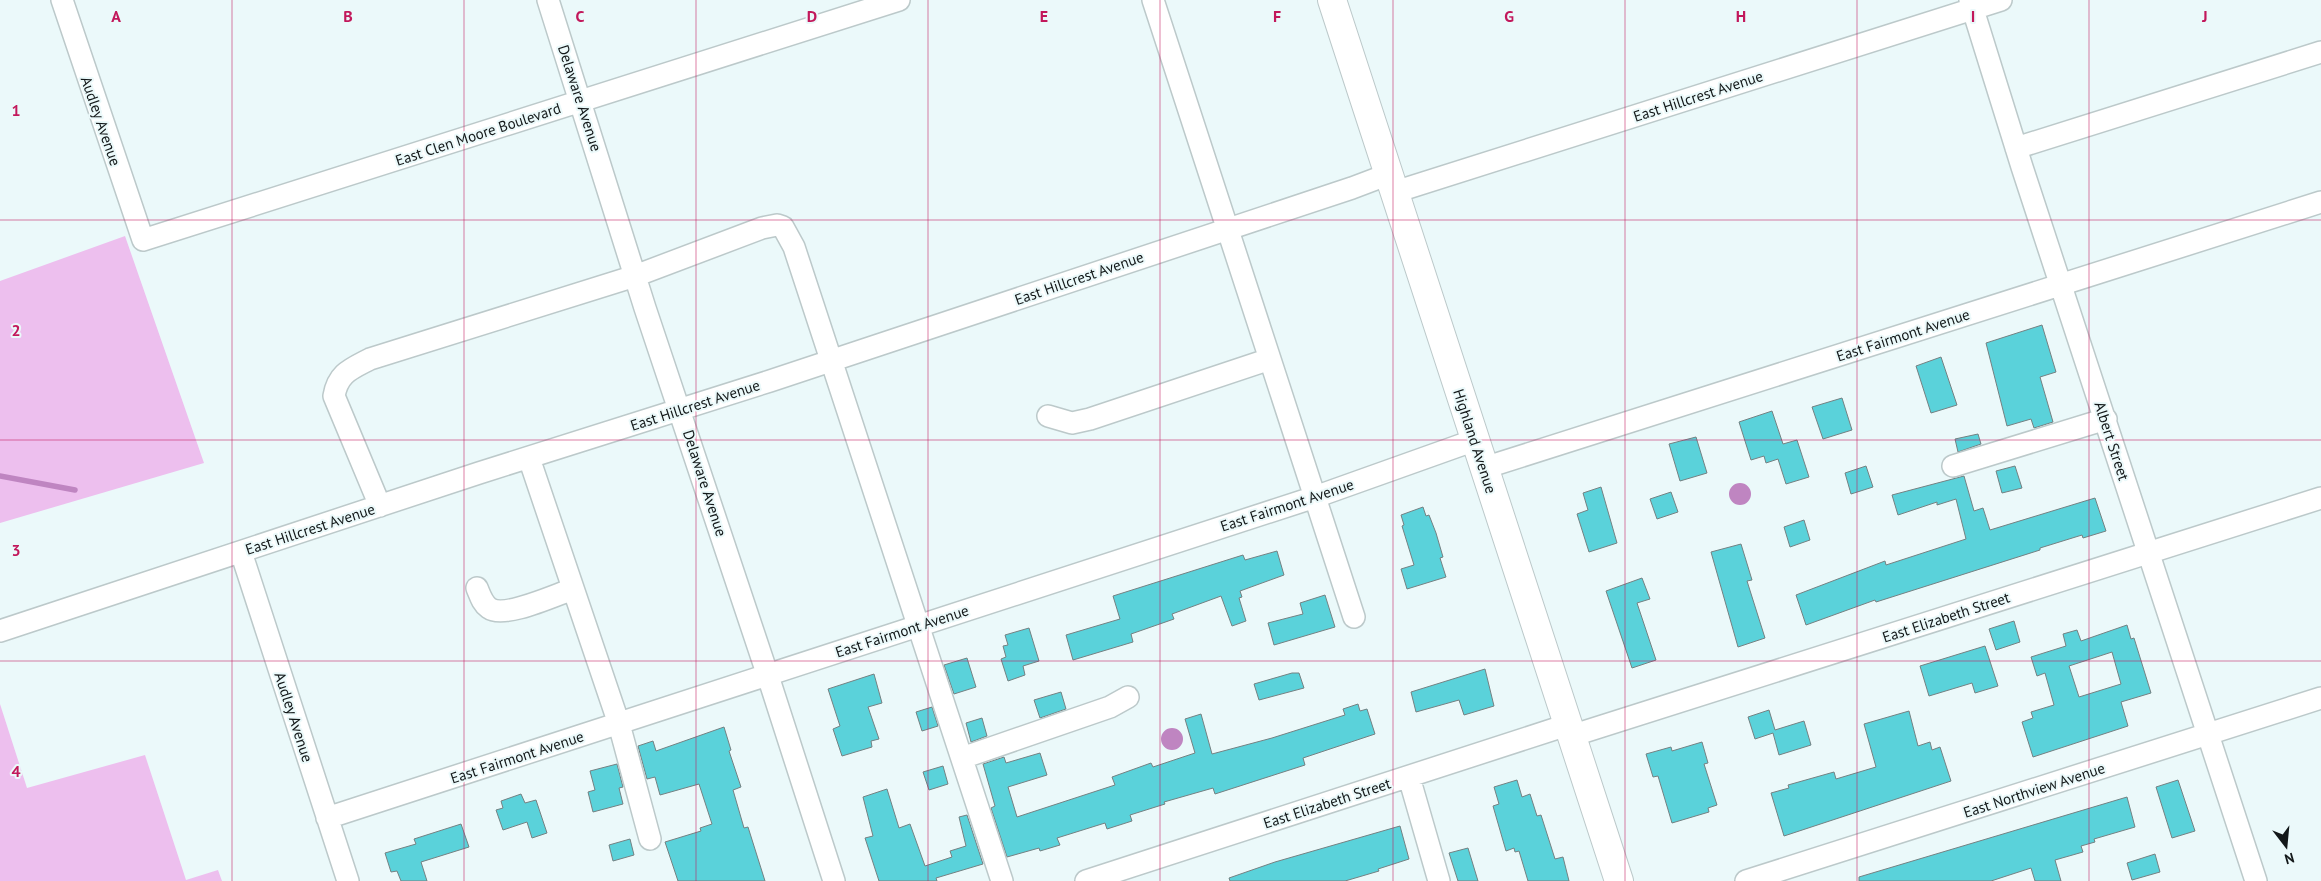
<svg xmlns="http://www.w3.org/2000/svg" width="2321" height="881" viewBox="0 0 2321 881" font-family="'PT Sans',sans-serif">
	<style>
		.green { fill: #edbfee }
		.water { fill: #bf85c1 }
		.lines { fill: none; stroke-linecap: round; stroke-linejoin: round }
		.stream { stroke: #bf85c1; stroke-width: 5.5 }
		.building { fill: #5ad2da; stroke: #748182; fill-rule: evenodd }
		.minor-casing { stroke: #bcc9ca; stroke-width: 24 }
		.major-casing { stroke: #bcc9ca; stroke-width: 30 }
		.minor { stroke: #fff; stroke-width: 21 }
		.major { stroke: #fff; stroke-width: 28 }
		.grid { fill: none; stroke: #c2185b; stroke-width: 1; stroke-opacity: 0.55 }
		.labels { text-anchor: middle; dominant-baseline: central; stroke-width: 4; stroke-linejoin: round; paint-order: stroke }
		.street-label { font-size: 15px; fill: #131819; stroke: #ebf9fa }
		.grid-label { font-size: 16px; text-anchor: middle; font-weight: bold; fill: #c2185b; stroke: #ebf9fa; stroke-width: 4; stroke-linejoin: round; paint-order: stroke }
	</style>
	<rect width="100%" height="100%" fill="#ebf9fa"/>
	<path class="green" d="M125,236L204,463L0,523V281Z
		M0,704L27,788L145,755L186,880L218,870L222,881H0Z"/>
	<path class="water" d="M1729 494a11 11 0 1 1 22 0a11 11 0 1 1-22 0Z
		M1161 739a11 11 0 1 1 22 0a11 11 0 1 1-22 0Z"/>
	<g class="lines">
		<path class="stream" d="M0,476L75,490"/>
	</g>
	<path class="building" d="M2042,325L2056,372L2040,377L2053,422L2034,428L2031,419L2007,426L1986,343Z
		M1941,357L1957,405L1931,413L1916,366Z
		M1842,398L1852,430L1823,439L1812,407Z
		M1772,411L1783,444L1797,440L1809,477L1786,484L1778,459L1766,463L1764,456L1751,460L1739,422Z
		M1978,434L1981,444L1958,452L1955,439Z
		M1696,437L1707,473L1680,481L1669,444Z
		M1866,466L1873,487L1851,494L1845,473Z
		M2015,466L2022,488L2002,493L1996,471Z
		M1964,476L1974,511L1983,508L1990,530L2095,498L2106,531L2083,538L2082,535L2040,548V550L1876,602L1875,600L1806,625L1796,595L1885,561L1886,565L1966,539L1956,499L1937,505V502L1898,515L1892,495Z
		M1601,487L1617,543L1589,552L1577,514L1588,510L1583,493Z
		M1671,492L1678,512L1657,519L1650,499Z
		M1423,507L1426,516L1429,515L1436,533L1443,557L1440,558L1446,577L1407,589L1401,569L1414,565L1402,526L1404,525L1401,515Z
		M1804,520L1810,540L1790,547L1784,527Z
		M1741,544L1752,580L1747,581L1765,638L1738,647L1711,552Z
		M1277,551L1284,575L1240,591L1242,597L1239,598L1246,621L1232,626L1221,596L1172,614L1174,619L1131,634L1133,642L1073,660L1066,635L1120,619L1113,596L1243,555L1245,560Z
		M1642,578L1650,599L1637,603L1656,660L1632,668L1606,591Z
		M1325,595L1335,627L1274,645L1268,623L1303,614L1300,603Z
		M2014,621L2020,642L1996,650L1989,629Z
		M2127,625L2131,639L2134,638L2151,693L2121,702L2128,726L2033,757L2022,722L2033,718L2031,712L2054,705L2045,673L2037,676L2031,657L2066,646L2063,634L2077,630L2081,641ZM2112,652L2121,684L2079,697L2069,666Z
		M1029,628L1039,661L1023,666L1025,675L1008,681L1001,659L1006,657L1003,646L1008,645L1005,635Z
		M1985,646L1998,686L1975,693L1972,683L1929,696L1920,666Z
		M967,658L976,687L954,694L944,665Z
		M1485,669L1494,706L1464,715L1459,700L1416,712L1411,692Z
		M1292,673H1299L1304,688L1259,700L1254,684Z
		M874,674L882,703L868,707L879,739L871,741L872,747L842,756L833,729L840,726L828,689Z
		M1061,692L1066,709L1040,718L1034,700Z
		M1358,704L1360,711L1367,709L1375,734L1303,758L1305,765L1215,794L1213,788L1164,802L1165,804L1130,815L1132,821L1107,829L1105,823L1057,838L1060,845L1040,851L1039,848L1007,857L991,808L995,806L983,764L1004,757L1006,763L1040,753L1047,775L1008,787L1017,817L1115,785L1112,777L1151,763L1153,767L1195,753L1185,719L1201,714L1212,754L1272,738L1345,715L1343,709Z
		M932,707L938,726L922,731L916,712Z
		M1769,710L1775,730L1804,721L1811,745L1779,755L1773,733L1755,739L1748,717Z
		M1909,711L1918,746L1930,742L1932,750L1940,747L1951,781L1784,836L1771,793L1789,788L1788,785L1834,772L1836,779L1876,767L1864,724Z
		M982,718L987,736L971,742L966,723Z
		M724,727L731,750L729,751L741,787L733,790L744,828L748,827L765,881H678L665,842L701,831L700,828L712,824L699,784L660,795L655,777L647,779L638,746L653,741L656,751Z
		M1702,742L1708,763L1704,764L1717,805L1708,808L1709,812L1672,823L1658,776L1653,777L1646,754L1671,747L1672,751Z
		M617,764L623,787L619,788L623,804L593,812L588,792L595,790L590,771Z
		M943,766L948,784L929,790L923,772Z
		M1517,780L1522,797L1530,794L1537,816L1541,815L1555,859L1563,857L1569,881H1528L1519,851L1515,852L1514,848L1506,851L1493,806L1499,804L1494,787Z
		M2178,780L2195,831L2172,838L2156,787Z
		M887,789L899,828L910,824L925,866L952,857L950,851L966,846L959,817L967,815L983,864L936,878L937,881H879L865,838L873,836L863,797Z
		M521,794L525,803L536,800L547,833L532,838L527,822L503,830L496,810L503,808L501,801Z
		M2127,797L2135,827L2094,839L2095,842L2081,846L2083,852L2055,860L2061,881H2035L2031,868L1991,881H1859V877Z
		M461,824L469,847L421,862L427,881H401L397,871L391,872L385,853L416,844L414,839Z
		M1400,826L1409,859L1378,869L1379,871L1345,881H1230L1229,878L1275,862Z
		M630,839L634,855L613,861L609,845Z
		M1468,848L1478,881H1458L1449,853Z
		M2155,854L2160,872L2132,880L2127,863Z"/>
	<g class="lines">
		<g class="minor-casing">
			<path id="minor" d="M62,0L143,240L899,0
				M548,0L645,308L768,676L834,881
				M1153,0L1354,617
				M1970,0L2022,167L2256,881
				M2016,148L2321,52
				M1395,192L2001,0
				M1048,416L1072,423L1090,419L1270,359
				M529,458L619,724L650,839
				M1953,466L2106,419
				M1484,468L2321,202
				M380,506L334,396C338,373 351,369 370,359L635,276L762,228L777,225L783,227L794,247L1002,881
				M241,552L348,881
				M477,588C480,595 482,603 489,608C504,619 555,595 573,589
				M0,631L479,473L770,381L1352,188L1389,174
				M1571,736L2321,498
				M962,758L1110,707L1128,697
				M1409,777L1439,881
				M327,818L1315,497L1475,440
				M1086,881L1567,725
				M1746,881L2321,698"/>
		</g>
		<g class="major-casing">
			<path id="major" d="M1332,0L1619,881"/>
		</g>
		<use href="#minor" class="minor"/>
		<use href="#major" class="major"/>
	</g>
	<path class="grid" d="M232,0V881M464,0V881M696,0V881M928,0V881M1160,0V881M1393,0V881M1625,0V881M1857,0V881M2089,0V881M0,220H2321M0,440H2321M0,661H2321"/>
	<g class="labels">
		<g class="street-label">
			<text transform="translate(1698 96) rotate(-18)">East Hillcrest Avenue</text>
			<text transform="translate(580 98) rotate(72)">Delaware Avenue</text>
			<text transform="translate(101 121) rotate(71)">Audley Avenue</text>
			<text transform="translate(478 134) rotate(-18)">East Clen Moore Boulevard</text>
			<text transform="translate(1079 278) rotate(-19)">East Hillcrest Avenue</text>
			<text transform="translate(1903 335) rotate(-18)">East Fairmont Avenue</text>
			<text transform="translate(695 405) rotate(-18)">East Hillcrest Avenue</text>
			<text transform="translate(1475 441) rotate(72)">Highland Avenue</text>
			<text transform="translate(2112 441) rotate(72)">Albert Street</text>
			<text transform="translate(705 483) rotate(72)">Delaware Avenue</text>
			<text transform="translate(1287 505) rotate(-18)">East Fairmont Avenue</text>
			<text transform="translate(310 529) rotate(-18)">East Hillcrest Avenue</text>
			<text transform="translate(1946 617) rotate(-18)">East Elizabeth Street</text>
			<text transform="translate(902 631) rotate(-18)">East Fairmont Avenue</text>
			<text transform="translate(294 717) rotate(72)">Audley Avenue</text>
			<text transform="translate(517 757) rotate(-18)">East Fairmont Avenue</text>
			<text transform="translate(2034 790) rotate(-18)">East Northview Avenue</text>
			<text transform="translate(1327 803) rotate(-18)">East Elizabeth Street</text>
		</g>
	</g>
	<g class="grid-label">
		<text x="116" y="22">A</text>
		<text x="348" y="22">B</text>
		<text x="580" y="22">C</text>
		<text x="812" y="22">D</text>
		<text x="1044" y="22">E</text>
		<text x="1277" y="22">F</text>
		<text x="1509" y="22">G</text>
		<text x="1741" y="22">H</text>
		<text x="1973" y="22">I</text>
		<text x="2205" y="22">J</text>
		<text x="16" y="116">1</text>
		<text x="16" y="336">2</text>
		<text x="16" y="556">3</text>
		<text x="16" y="777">4</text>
	</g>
	<g transform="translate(2286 846) rotate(164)" stroke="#ebf9fa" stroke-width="4" paint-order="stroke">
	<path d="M0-4L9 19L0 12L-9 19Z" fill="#131819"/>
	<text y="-8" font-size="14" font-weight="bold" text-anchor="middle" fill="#131819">N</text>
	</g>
</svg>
